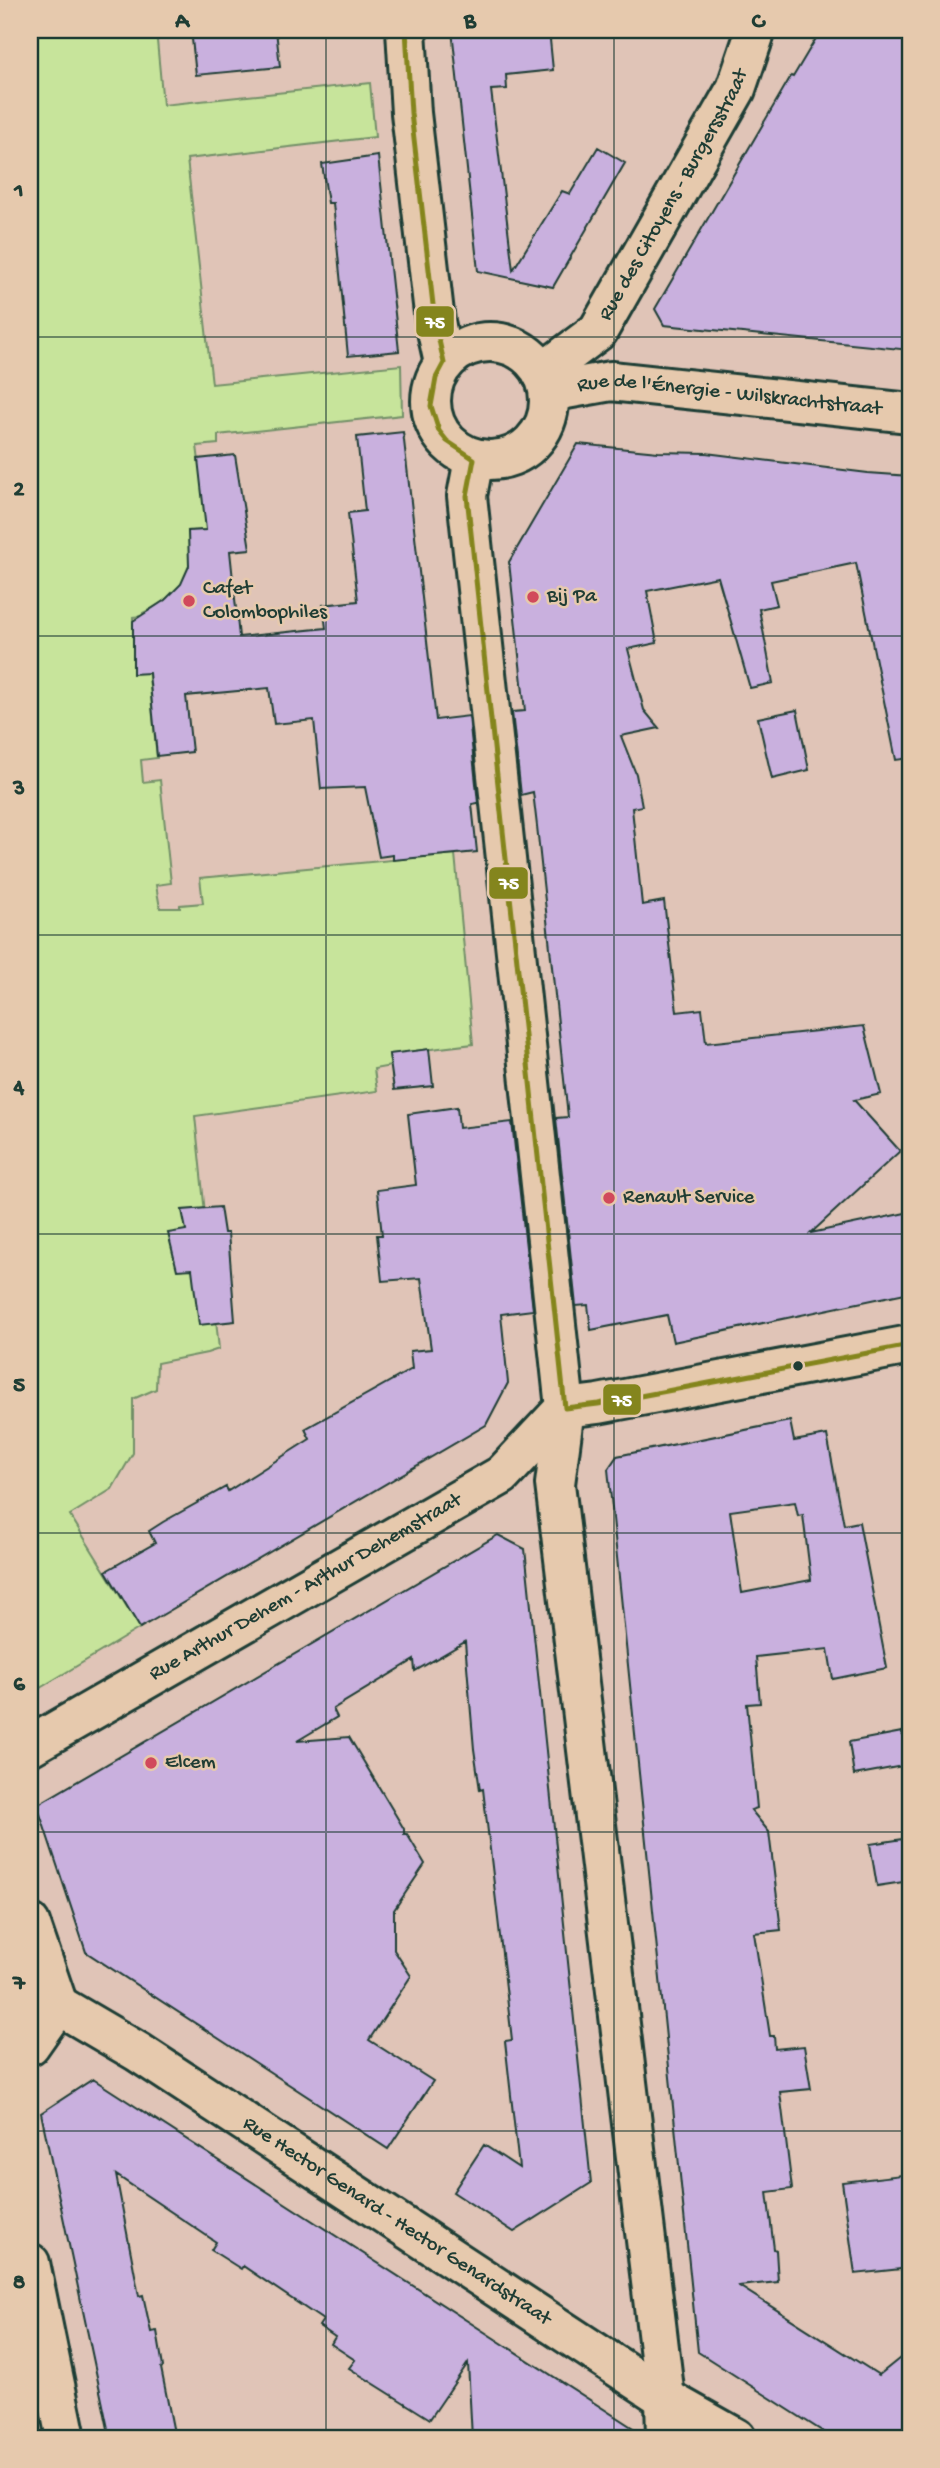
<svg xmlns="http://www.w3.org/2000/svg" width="940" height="2468" viewBox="0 0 940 2468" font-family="'Gochi Hand',sans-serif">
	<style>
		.green { fill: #c7e49b; stroke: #739068; stroke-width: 2 }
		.building { fill: #c9b0de; stroke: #1f3d34; stroke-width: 2; fill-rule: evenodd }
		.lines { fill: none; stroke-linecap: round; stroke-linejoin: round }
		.street-casing { stroke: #1f3d34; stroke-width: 44 }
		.secondary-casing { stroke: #1f3d34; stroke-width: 44 }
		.street { stroke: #e6c9ad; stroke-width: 38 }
		.secondary { stroke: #e6c9ad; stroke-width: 38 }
		.bus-1-casing { stroke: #e6c9ad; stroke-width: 10 }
		.bus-1 { stroke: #84851d; stroke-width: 5 }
		.grid { fill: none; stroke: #1f3d34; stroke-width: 2; stroke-opacity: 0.55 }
		.poi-dot { fill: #d1495b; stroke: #e6c9ad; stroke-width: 2.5 }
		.bus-dot { fill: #1f3d34; stroke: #e6c9ad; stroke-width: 2.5 }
		.labels { text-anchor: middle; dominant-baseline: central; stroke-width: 5; stroke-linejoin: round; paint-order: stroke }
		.street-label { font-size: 21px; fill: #1f3d34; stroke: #e6c9ad }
		.poi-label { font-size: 21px; fill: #1f3d34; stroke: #e6c9ad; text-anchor: start }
		.line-badge { stroke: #e6c9ad; stroke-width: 2.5 }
		.badge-label { font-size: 19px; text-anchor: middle; font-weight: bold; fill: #fff }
		.neatline { fill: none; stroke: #1f3d34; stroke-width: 2.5 }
		.grid-label { font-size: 23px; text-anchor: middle; font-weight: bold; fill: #1f3d34 }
	</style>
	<rect width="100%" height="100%" fill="#e0c4b7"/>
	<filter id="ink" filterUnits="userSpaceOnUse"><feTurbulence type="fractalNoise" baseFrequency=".0143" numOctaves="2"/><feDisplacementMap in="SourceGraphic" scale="14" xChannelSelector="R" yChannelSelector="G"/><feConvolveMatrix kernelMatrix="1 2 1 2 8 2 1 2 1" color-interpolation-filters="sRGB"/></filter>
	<g filter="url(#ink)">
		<path class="green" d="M30,30H156L163,105L370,83L375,137L187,159L212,384L401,365L402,415L218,435V444L197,446L208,530L188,531C189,541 191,551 191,560C189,585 163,604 143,613V616L133,617V640L146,646L157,758L141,760L143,782L160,780L171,883L156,885L160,908H180V905L203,903L200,878L455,854L473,1044L389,1054L391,1066L374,1069L377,1091L195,1116L219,1349L207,1353L157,1363L156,1389L133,1399V1453L112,1489L70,1515L140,1628L30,1694Z"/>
		<path class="building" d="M191,30H276L280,67L196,75Z
			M452,30H549L553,70L506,75L507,89L491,90L513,270L562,191L570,194L598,147L625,163L553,287L478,271Z
			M821,30H910V350L664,325L655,309L791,76L793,77Z
			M378,156L399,351L348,356L333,203H328L322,164Z
			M403,432L436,720L469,716L478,803L472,804L477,852L393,860V855L379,857L365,787L321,789L314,720L274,724L269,688L186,696L192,752L157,756L149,673L133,674V621L165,600L181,584L189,566L188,531L206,530L198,459L235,455L250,549L230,551L239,637L326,628L323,605L358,601L348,513L365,511L357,437Z
			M578,444L658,452L706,453L868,473L910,476V758L896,760L856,563L771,581L777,605L759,609L773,683L750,688L718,577L647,591L657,643L628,649L644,710L659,728L621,736L636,774L642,806L632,808L642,905L664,901L677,1012L702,1009L706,1043L864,1026L881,1094L854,1100L900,1151L811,1233L910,1212V1292L673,1342L667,1315L591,1330L588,1305L576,1306L556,1118L568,1117L537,826L533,792L521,795L512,712L525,711L509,562Z
			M797,710L809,770L772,779L758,718Z
			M429,1049L433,1086L394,1090L389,1054Z
			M457,1107L459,1128L512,1122L533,1310L501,1314L508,1383L486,1425L140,1628L106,1571L155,1543L149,1531L163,1522L226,1487L228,1491L310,1439L305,1429L412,1369L410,1351L431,1349L421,1278L382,1281L377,1235H382L377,1190L416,1185L408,1114Z
			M220,1207L224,1233H228L235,1321L199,1325L192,1269L177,1270L168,1233L186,1230L182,1210Z
			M790,1421L794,1441L827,1435L844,1525L859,1522L887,1668L833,1679L828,1649L756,1657L760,1703L747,1704L757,1808L751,1810L769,1832L781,1930L754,1933L770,2036H774L775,2049L804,2046L811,2089L780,2092L792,2189L767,2192L774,2249L776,2250L778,2282L739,2286L879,2375L910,2350V2438H833L698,2352L608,1469L617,1456ZM795,1502L798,1516L803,1515L811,1580L742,1593L730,1511Z
			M498,1535L525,1549L591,2183L514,2232L453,2192L484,2145L519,2168L505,2041L512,2040L483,1789L480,1790L474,1749L465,1642L415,1671L414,1660L333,1709L337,1717L297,1741L349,1737L404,1829V1834H407L425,1864L394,1910V1950L411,1976L369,2040L433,2081L388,2149L86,1952L37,1805Z
			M902,1732L908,1765L854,1775L849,1742Z
			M910,1838V1881L877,1886L870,1844Z
			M93,2079L644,2435V2438H472L468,2363L430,2419L349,2368L355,2360L331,2344L335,2337L319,2326L323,2320L243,2266L241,2269L211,2250L216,2242L116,2175L139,2296L143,2295L151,2332L157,2331L163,2367L161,2368L175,2438H110L41,2113Z
			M910,2174V2268L855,2274L842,2182Z"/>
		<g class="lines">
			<g class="street-casing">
				<g id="street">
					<path id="s1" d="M542,373L598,331L736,89L756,30"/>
					<path id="s2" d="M549,392L611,381L910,413"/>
					<path d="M30,1923L58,2005"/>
					<path id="s3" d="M58,2005L138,2052L665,2398L736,2438"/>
					<path d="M30,2045L58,2005"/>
					<path d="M30,2263L66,2438"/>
					<path d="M666,2438L665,2398L555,1484L565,1408L598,1404L910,1345"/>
				</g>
			</g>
			<g class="secondary-casing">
				<g id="secondary">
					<path d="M406,30L411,113L435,322L444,363"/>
					<circle cx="490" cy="401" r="59"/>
					<path id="s4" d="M30,1746L502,1475L565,1408L467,496L474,459"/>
				</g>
			</g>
			<use href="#street" class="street"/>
			<use href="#secondary" class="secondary"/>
			<g class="bus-1-casing">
				<path id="bus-1" d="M406,30L411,113L435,322L444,363L436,378L431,406L439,431L447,441L474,459L467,496L565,1408L598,1404L910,1345"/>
			</g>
			<use href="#bus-1" class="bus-1"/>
		</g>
	</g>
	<path class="grid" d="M326,30V2438M614,30V2438M30,337H910M30,636H910M30,935H910M30,1234H910M30,1533H910M30,1832H910M30,2131H910"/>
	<g class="poi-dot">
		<circle cx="533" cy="597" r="7"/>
		<circle cx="189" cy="601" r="7"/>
		<circle cx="609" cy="1198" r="7"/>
		<circle cx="151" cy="1763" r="7"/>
	</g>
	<circle class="bus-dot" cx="798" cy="1366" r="6"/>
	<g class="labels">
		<g class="street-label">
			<text stroke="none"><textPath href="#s1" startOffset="226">Rue des Citoyens - Burgersstraat</textPath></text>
			<text stroke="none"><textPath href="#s2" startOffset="182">Rue de l'Énergie - Wilskrachtstraat</textPath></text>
			<text stroke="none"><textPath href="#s4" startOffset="318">Rue Arthur Dehem - Arthur Dehemstraat</textPath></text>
			<text stroke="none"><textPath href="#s3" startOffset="402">Rue Hector Genard - Hector Genardstraat</textPath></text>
		</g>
		<g class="poi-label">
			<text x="203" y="589">Cafet<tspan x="203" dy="24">Colombophiles</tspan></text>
			<text x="547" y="597">Bij Pa</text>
			<text x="623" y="1198">Renault Service</text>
			<text x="165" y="1763">Elcem</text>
		</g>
	</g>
	<g class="line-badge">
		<rect x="415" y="305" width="40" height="33" rx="7" fill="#84851d"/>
		<rect x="488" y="866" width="41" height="34" rx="7" fill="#84851d"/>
		<rect x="602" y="1383" width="40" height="33" rx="7" fill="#84851d"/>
	</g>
	<g class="badge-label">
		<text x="435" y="328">75</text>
		<text x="509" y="889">75</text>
		<text x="622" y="1406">75</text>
	</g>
	<rect width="940" height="2468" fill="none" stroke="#e6c9ad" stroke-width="77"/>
	<rect x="38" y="38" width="864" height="2392" class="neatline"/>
	<g class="grid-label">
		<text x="182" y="27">A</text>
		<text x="470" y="27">B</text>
		<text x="758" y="27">C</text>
		<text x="19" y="196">1</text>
		<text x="19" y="495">2</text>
		<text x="19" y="794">3</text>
		<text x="19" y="1093">4</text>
		<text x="19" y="1391">5</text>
		<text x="19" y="1690">6</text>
		<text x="19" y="1989">7</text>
		<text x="19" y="2288">8</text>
	</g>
</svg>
